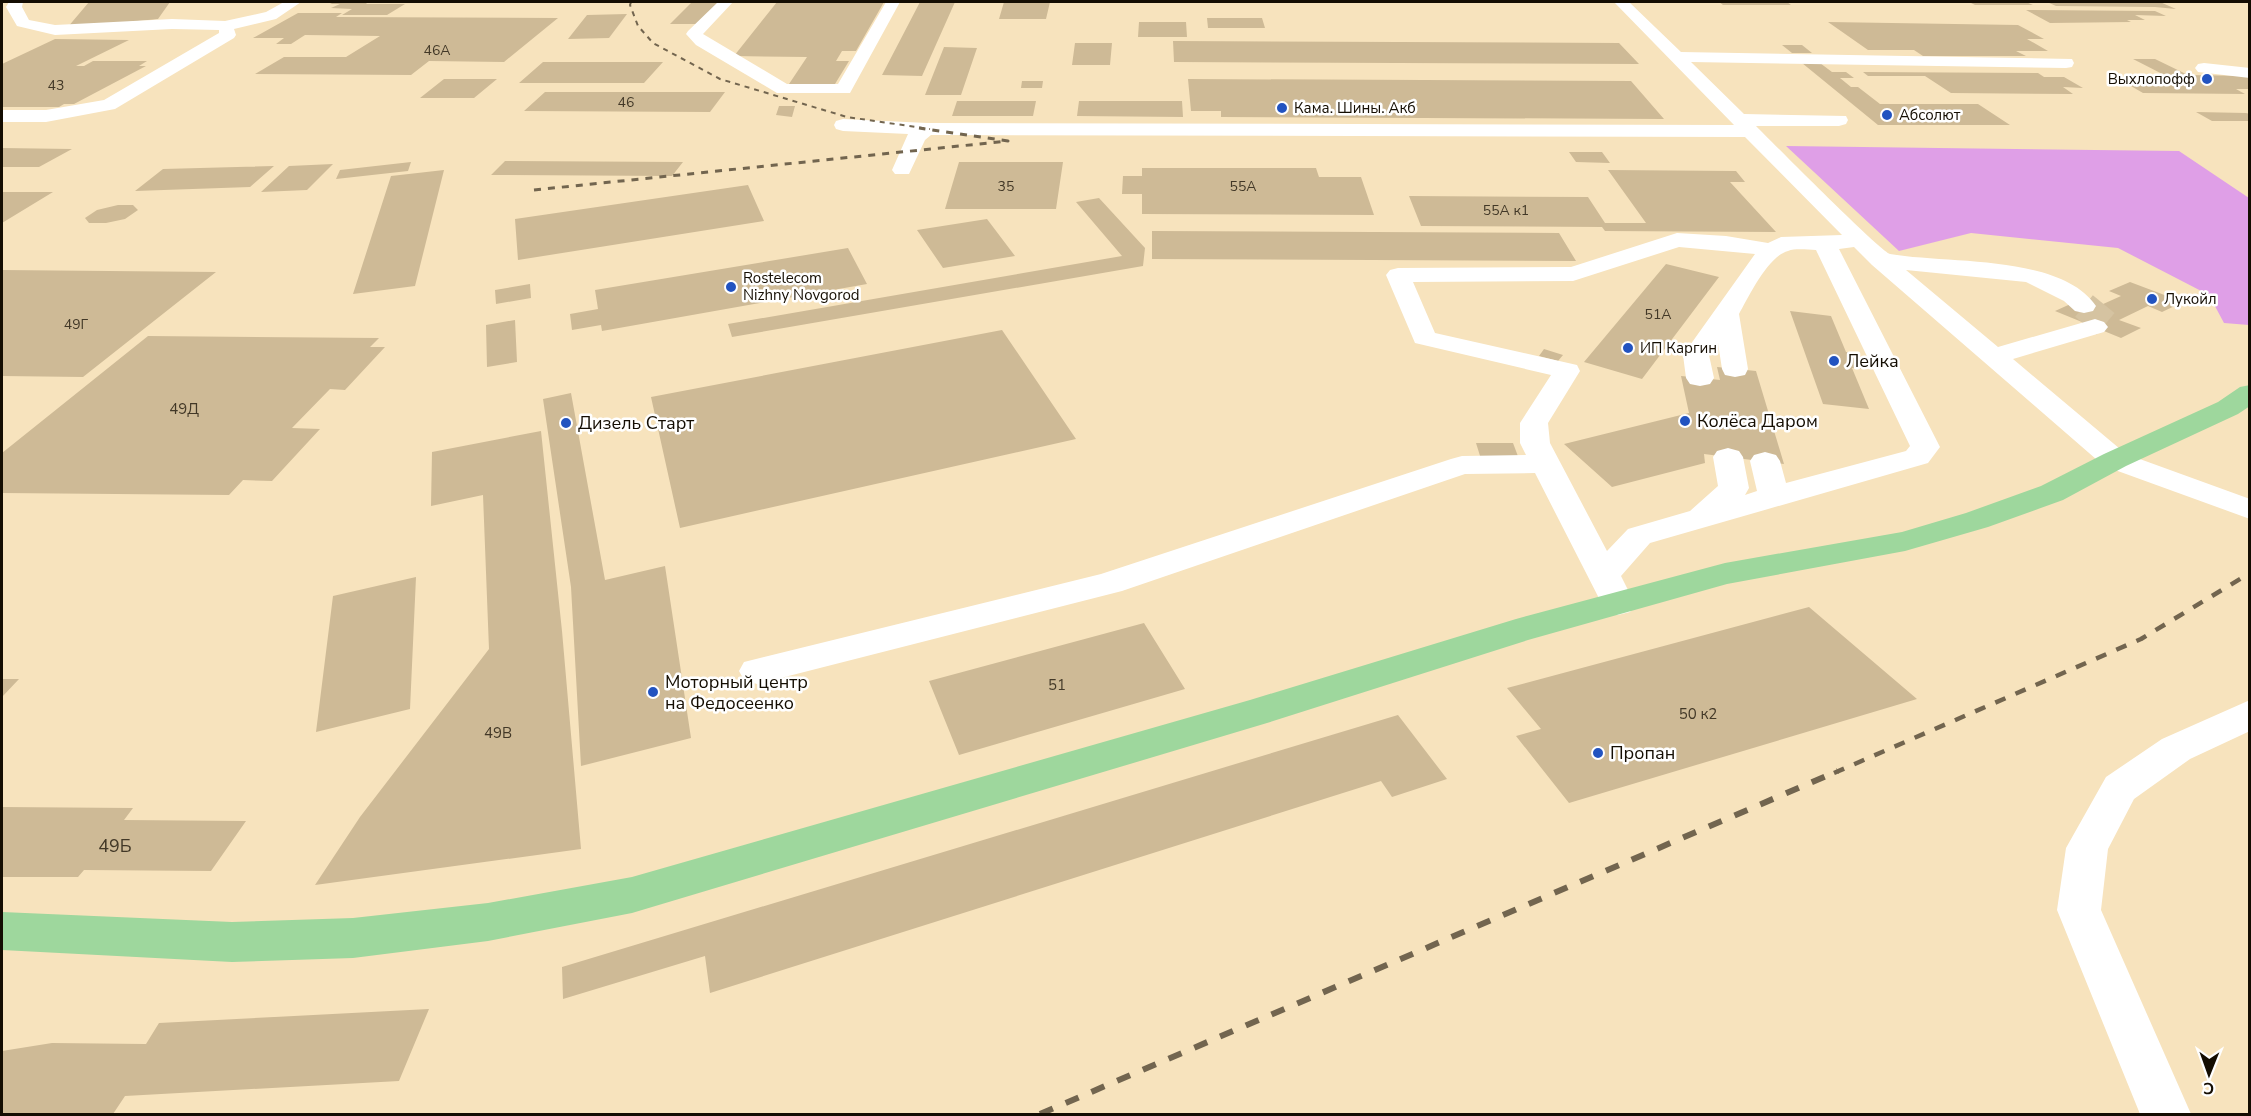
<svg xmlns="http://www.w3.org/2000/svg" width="2251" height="1116" viewBox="0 0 2251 1116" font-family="'Nunito Sans',sans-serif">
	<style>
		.green { fill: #df9fe7 }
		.building { fill: #ceba96 }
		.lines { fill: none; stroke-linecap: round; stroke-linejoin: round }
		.minor-tunnel { stroke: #d5c3a1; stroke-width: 28; stroke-dasharray: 28 14; stroke-linecap: butt }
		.minor { fill: #fff; fill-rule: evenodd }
		.major { fill: #9ed79d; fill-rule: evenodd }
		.rail-far3 { stroke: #72654f; stroke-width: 2; stroke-dasharray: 5 5; stroke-linecap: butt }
		.rail-far2 { stroke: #72654f; stroke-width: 3; stroke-dasharray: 7 7; stroke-linecap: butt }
		.rail-far1 { stroke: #72654f; stroke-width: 4.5; stroke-dasharray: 11 11; stroke-linecap: butt }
		.rail { stroke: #72654f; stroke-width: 6; stroke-dasharray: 14 14; stroke-linecap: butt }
		.poi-dot { fill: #2253c0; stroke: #fff; stroke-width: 2 }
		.labels { text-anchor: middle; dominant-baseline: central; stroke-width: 5; stroke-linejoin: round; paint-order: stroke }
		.far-number-label { font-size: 14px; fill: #423827 }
		.far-poi-label { font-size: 15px; fill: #140d02; stroke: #fff; text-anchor: start }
		.number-label { font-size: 15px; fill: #423827 }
		.poi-label { font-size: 18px; fill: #140d02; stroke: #fff; text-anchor: start }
		.near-number-label { font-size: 18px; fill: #423827 }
	</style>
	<rect width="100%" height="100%" fill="#f7e3bd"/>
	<path class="green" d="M1786,146L2179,151L2249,198V325L2224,323L2209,295L2118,248L1971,233L1899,251Z"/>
	<path class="building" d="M89,2H170L158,19L67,28Z
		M334,2H368L366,4H405L387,15H342L352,9L331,8L340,4H330Z
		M692,2H722L701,24H670Z
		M777,2H884L856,51H842L836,61H849L835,84H789L807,57L734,56Z
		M920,2H955L922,76L882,75Z
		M1004,2H1050L1046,19H999Z
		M1719,2H1787L1791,5H1723Z
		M1969,2H2026L2033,5H1975Z
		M2047,2H2160L2176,9L2155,7L2056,6Z
		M2026,10L2155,11L2166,16L2135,15L2145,20H2127L2131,22L2050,23Z
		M298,13H342L336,17L558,18L504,62L429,61L411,75L255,74L284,57H346L380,36L305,35L291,44H276L284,38H253Z
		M627,14L609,38L568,39L587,15Z
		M1207,18H1262L1265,28H1208Z
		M1139,22H1186L1187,37H1138Z
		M1828,22L2018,25L2044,39H2027L2048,51H2016L2026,56H1923L1914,50H1868Z
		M55,39L129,40L76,66H84L93,61H147L139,66H146L74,104H64L59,107H2V64Z
		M1173,41L1619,43L1639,64L1174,62Z
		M1075,43H1112L1110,65H1072Z
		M1782,45H1802L1812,53H1792Z
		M944,47L977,48L961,95H925Z
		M2133,59H2155L2188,75L2250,76V89H2236L2245,94L2143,93L2124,82H2178Z
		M543,62H663L644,83H519Z
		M1802,63H1820L1832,72H1846L1854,78H1840L1851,87H1858L1880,104H1978L2010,125H1878Z
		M1863,72L2038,73L2044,77H2064L2083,88L2063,87L2073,94L1951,93L1925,76H1868Z
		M444,79H497L474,98H420Z
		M1188,79L1631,81L1664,119L1221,117V111H1191Z
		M1022,81H1043L1042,88H1021Z
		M545,92H725L710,112L524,111Z
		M957,101H1036L1033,116H952Z
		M1079,101H1182L1183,117L1077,116Z
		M779,106H795L792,117L776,115Z
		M2196,112L2246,113L2250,114V121H2212Z
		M2,148L72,149L39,167H2Z
		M1569,152H1602L1610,163L1576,162Z
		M505,161L683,162L672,176L491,175Z
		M411,162L408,171L336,179L340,170Z
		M959,162H1063L1056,209H945Z
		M333,164L307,190L261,192L289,166Z
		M274,166L250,187L135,191L163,169Z
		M1142,168H1316L1319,177H1361L1374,215L1142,214V194H1122L1123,176H1142Z
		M444,170L415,286L353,294L391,176Z
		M1608,170L1736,171L1745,182H1730L1776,232L1605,231L1602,227L1421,226L1409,196L1588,197L1605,223H1646Z
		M748,185L764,221L518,260L515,219Z
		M2,192H53L2,223Z
		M1099,198L1145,248L1143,266L732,337L728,324L1122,256L1076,202Z
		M118,205H133L138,210L125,219L106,223H89L85,218L97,210Z
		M987,219L1015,256L943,268L917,230Z
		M1152,231L1559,233L1576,261L1152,259Z
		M848,248L867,284L602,331L601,325L572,330L570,314L598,309L595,290Z
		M1666,264L1719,277L1642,379L1584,362Z
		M2,270L216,272L83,377L2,376Z
		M2130,282L2183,302L2162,312L2148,306L2119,320L2141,328L2121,338L2055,311L2075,302L2092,309L2121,296L2109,291Z
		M530,284L531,298L496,304L495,290Z
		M1790,311L1831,316L1846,352L1857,353L1864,369L1852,368L1869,409L1823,404Z
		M515,320L517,362L487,367L486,325Z
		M1002,330L1076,439L680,528L651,397Z
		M148,336L379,338L370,347H385L345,390L330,389L292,428L320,429L272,481L243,480L229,495L2,493V453Z
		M1544,349L1563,355L1558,361L1539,356Z
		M1717,367L1756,371L1784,464L1704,454L1705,463L1612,487L1564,444L1689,413L1681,376L1720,380Z
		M571,393L605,580L665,566L691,738L581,766L571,587L543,399Z
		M541,431L562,631L581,849L315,885L360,817L489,649L483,495L431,506L432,452Z
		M1476,443H1513L1519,459H1481Z
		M416,577L410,709L316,732L333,596Z
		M1809,607L1917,699L1569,803L1516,736L1541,729L1507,688Z
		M1144,623L1185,689L959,755L929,681Z
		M2,679H19L2,697Z
		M1398,715L1447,779L1392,797L1381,781L710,993L705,956L563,999L562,967Z
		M2,807L133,808L124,820L246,821L211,871L84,870L78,877H2Z
		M429,1009L399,1081L125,1096L113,1114H2V1051L52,1043L146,1044L159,1023Z"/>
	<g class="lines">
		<path class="minor-tunnel" d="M2084,306L2106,324L2095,327"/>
		<path class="minor" d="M9,2H23L22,7L29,20L55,25L172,19L225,21L266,12L284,2H301L276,19L234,29L236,35L234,38L115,109L46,122H2V110H46L104,100L219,33V30L172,29L55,35L17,26L6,7Z
			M718,2H733L703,34L787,84H838L886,2H900L850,93H777L696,45L686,34L688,31Z
			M1614,2H1629L1681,52L2072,59L2074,63L2072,67L2066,68L1691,62L1744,114L1846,116L1848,120L1846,124L1839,126H1756C1772,142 1881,252 1890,254C1947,264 2061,254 2096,306L2093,311L2084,313L2075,311L2064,301L2026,282L1906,270L1998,347L2095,319L2104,322L2108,327L2104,332L2013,359L2126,454L2250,499V519L2104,466L1872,265L1854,247L1839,249L1940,447L1928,463L1650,543L1621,576L1635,604L1630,612L1618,615L1606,612L1535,473L1465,474L1122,591L757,684L744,680L739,671L744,662L1101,574L1451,459L1462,456L1526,455L1520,443V423L1551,375L1415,343L1386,275L1390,270L1398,268L1571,267L1677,233L1726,236L1768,243L1781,237L1842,235L1745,137L931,135L925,140L909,174H895L892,170L908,134L843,131L836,129L834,125L836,121L843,119L927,123L1734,125ZM1679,247L1755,254L1683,355L1686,378L1690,384L1700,386L1710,384L1714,378L1709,355L1718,343L1722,369L1725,375L1735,377L1745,375L1748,369L1739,314C1748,298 1768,256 1788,251C1796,248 1808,250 1816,250L1910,446L1906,451L1786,483L1780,461L1776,455L1765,452L1754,455L1750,461L1757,491L1745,495L1749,488L1743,457L1739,451L1728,448L1717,451L1713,457L1718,486L1690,511L1628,529L1607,551L1550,443L1548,423L1580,371L1577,365L1435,333L1413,282L1573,281Z
			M2204,63L2250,68V78L2198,72L2195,68L2198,64Z
			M2250,700V731L2190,759L2134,799L2108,849L2101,910L2191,1114H2140L2057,910L2066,848L2106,777L2162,739Z"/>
		<path class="major" d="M2250,385V406L2238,414L2126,466L2063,500L1988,527L1905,551L1727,584L1528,640L1267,723L632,913L488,941L353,958L232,962L2,950V912L232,922L353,918L488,903L632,877L1250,700L1516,619L1725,563L1902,532L1966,513L2041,486L2104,454L2218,402L2240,387Z"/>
		<path class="rail-far3" d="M631,2L630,5L638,26L653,43L720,79L847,117L930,129"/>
		<path class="rail-far2" d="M534,190L1008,141L919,128"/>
		<path class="rail-far1" d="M1834,773L2141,639L2250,573"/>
		<path class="rail" d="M1040,1114L1838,771"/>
	</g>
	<g class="poi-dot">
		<circle cx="2207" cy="79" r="6"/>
		<circle cx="1282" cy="108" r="6"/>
		<circle cx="1887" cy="115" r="6"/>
		<circle cx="731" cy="287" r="6"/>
		<circle cx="2152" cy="299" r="6"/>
		<circle cx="1628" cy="348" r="6"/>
		<circle cx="1834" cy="361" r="6"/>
		<circle cx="1685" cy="421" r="6"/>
		<circle cx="566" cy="423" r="6"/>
		<circle cx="653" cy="692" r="6"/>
		<circle cx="1598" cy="753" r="6"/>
	</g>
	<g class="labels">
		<g class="far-number-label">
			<text x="437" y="50">46А</text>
			<text x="56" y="85">43</text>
			<text x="626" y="102">46</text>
			<text x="1006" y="186">35</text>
			<text x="1243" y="186">55А</text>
			<text x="1506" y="210">55А к1</text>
			<text x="1658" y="314">51А</text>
			<text x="76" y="324">49Г</text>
		</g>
		<g class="far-poi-label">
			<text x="2195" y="79" text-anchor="end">Выхлопофф</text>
			<text x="1294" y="108">Кама. Шины. Акб</text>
			<text x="1899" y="115">Абсолют</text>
			<text x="743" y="278">Rostelecom<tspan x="743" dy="17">Nizhny Novgorod</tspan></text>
			<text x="2164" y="299">Лукойл</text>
			<text x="1640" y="348">ИП Каргин</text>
		</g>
		<g class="number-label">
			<text x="184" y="409">49Д</text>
			<text x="1057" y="685">51</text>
			<text x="1698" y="714">50 к2</text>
			<text x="498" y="733">49В</text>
		</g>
		<g class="poi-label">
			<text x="1846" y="361">Лейка</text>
			<text x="1697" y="421">Колёса Даром</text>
			<text x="578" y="423">Дизель Старт</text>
			<text x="665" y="682">Моторный центр<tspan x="665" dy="21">на Федосеенко</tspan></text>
			<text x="1610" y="753">Пропан</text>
		</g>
		<g class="near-number-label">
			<text x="115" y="846">49Б</text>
		</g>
	</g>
	<rect width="2251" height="1116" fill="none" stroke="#140d02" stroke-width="6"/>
	<g transform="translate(2209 1074) rotate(181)" stroke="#ffffff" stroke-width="4.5" paint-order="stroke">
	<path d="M0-4.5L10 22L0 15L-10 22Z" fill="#140d02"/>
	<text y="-9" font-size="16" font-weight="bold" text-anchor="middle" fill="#140d02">С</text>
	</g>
</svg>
